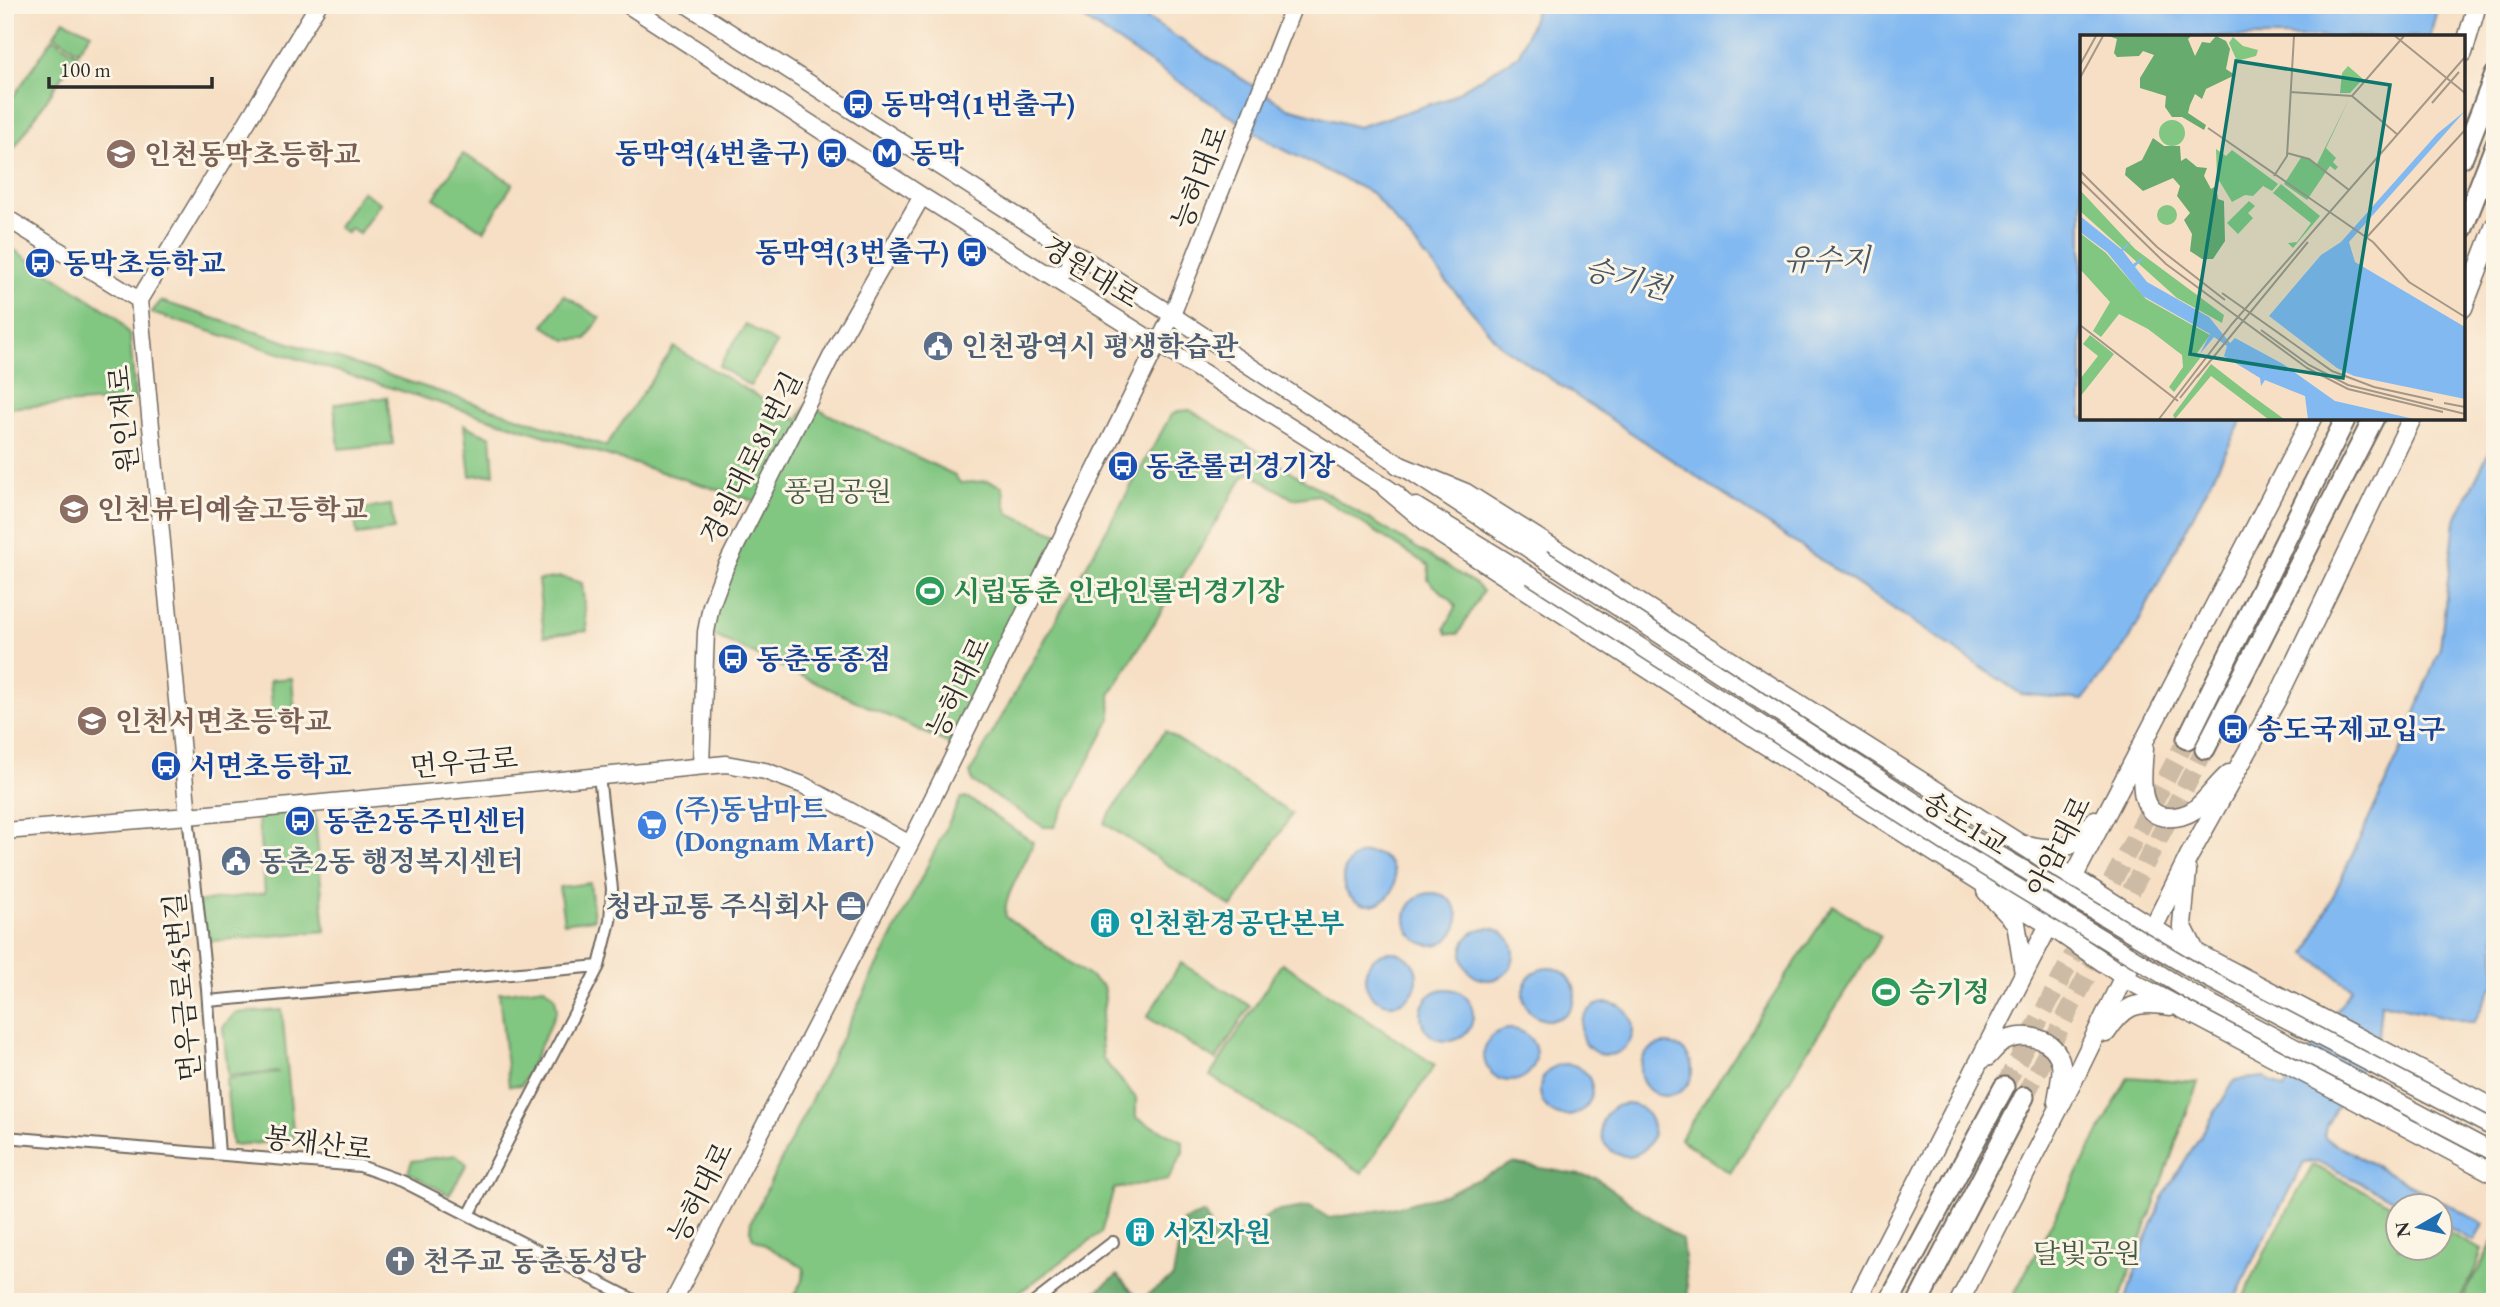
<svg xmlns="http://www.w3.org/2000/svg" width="2500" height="1307" viewBox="0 0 2500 1307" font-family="'EB Garamond','Noto Serif KR',serif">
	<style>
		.green { fill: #81c681; stroke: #567856; stroke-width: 2 }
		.forest { fill: #68ab6f; stroke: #4a6b4d; stroke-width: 2 }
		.water { fill: #82b9f1; stroke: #56728e; stroke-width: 2 }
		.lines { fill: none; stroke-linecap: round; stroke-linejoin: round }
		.highway-tunnel { stroke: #cdbba5; stroke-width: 19; stroke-dasharray: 19 10; stroke-linecap: butt }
		.street-casing { stroke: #726a61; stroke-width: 14 }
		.secondary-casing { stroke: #726a61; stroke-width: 19 }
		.primary-casing { stroke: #726a61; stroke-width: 21 }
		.highway-casing { stroke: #726a61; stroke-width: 23 }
		.street { stroke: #fff; stroke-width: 10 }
		.secondary { stroke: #fff; stroke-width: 16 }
		.primary { stroke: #fff; stroke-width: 18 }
		.highway { stroke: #fff; stroke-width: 19 }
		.secondary-bridge-casing { stroke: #726a61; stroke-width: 19; stroke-linecap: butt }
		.secondary-bridge { stroke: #fff; stroke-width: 16 }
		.labels { text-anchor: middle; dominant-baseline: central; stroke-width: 6; stroke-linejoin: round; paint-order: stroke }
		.transit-label { font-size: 28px; font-weight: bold; fill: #164399; stroke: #fcf5e5; text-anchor: start }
		.education-label { font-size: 28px; font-weight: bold; fill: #785e54; stroke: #fcf5e5; text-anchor: start }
		.street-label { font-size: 28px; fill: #2b2b2b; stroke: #fcf5e5 }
		.service-label { font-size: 28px; font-weight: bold; fill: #4e5e75; stroke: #fcf5e5; text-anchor: start }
		.park-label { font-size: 28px; fill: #455a45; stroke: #fcf5e5 }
		.leisure-label { font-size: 28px; font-weight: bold; fill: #27864d; stroke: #fcf5e5; text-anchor: start }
		.shop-label { font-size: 28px; font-weight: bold; fill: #366cbe; stroke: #fcf5e5; text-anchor: start }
		.culture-label { font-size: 28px; font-weight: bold; fill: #0d838f; stroke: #fcf5e5; text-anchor: start }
		.worship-label { font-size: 28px; font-weight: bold; fill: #5b616d; stroke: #fcf5e5; text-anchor: start }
		.water-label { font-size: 30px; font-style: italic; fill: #455666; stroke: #fcf5e5 }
		.inset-road { fill: none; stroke: #a59787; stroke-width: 2 }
		.view { fill: #0f766e; fill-opacity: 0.15; stroke: #0f766e; stroke-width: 3.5 }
		.inset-edge { fill: none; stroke: #2b2b2b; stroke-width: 3.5 }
	</style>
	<rect width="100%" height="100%" fill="#fcf5e5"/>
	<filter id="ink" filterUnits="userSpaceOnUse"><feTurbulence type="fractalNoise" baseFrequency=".0143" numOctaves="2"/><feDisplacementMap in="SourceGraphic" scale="14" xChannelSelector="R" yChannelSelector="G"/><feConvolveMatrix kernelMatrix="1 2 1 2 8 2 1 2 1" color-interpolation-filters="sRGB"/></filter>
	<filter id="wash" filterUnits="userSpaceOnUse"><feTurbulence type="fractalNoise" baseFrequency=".00686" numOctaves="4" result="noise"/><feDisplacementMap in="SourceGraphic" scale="28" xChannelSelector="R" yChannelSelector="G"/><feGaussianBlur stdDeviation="1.57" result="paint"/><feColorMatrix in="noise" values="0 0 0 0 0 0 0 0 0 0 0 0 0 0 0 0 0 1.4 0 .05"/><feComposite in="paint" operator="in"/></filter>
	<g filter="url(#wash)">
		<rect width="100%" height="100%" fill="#f6dfc4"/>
		<path class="green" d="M64,20C73,26 81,27 91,33L78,51L54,35Z
			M53,38L77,54L11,153L5,149V109Z
			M463,154L513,183L484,231L434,198Z
			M362,191L380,203L359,234L350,228L347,233L338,227Z
			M5,244L117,317L130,336L135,399L5,408Z
			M564,295L600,318L586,339L566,340L544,326Z
			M161,301L606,446L674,347L798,420L807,404L955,475L960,483L988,481L1002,486C1006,496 1003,506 1010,514L1063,536L958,748L706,632L757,502L151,313Z
			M746,324L777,344L750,386L719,366Z
			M387,397L393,444L339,449L334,404Z
			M1190,410L1476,584L1483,591L1458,634H1447L1445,628L1456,607C1450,594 1436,591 1428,579L1429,566L1318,495L1293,499L1250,473L1244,476L1110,695L1111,719L1054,827H1044L973,782L970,773L1171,415L1180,411Z
			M464,425L491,437L494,474L470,476Z
			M391,505L394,530L357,535L354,510Z
			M561,577L582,583L587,631L544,636L538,580Z
			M292,678L295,715L273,717L270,680Z
			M1165,731L1292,814L1232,907L1104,823Z
			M961,798H968L1033,842C1028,864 1001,896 1006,917L1103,986L1105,997L1100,1032L1103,1059L1136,1098V1118L1183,1141V1152L1168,1180L1114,1189L1101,1233L1006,1302H790L803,1279L804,1268L753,1238L750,1230L751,1221Z
			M314,803L325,931L202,942L198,902L265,893L257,809Z
			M590,883L594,919L564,923L559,887Z
			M1833,905L1881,936L1730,1173L1680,1139Z
			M1181,963L1250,1006L1216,1060L1147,1017Z
			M1282,963L1435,1065L1362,1173L1210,1076Z
			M544,987L555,997L557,1010L522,1085L509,1086L499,993Z
			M282,1010L294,1141L232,1145L226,1079L279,1072L228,1076L223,1027L235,1013Z
			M2128,1077L2198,1082L2119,1302H2010Z
			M456,1155L467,1164L449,1195L408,1172L412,1161Z
			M2313,1165L2398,1208V1248H2440L2441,1229L2482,1250L2473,1275L2458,1302H2241L2269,1244Z
			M2495,1238V1302H2461Z"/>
		<path class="forest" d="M1513,1163L1596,1178L1682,1240L1689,1302H1082L1117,1275L1140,1300L1173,1277L1183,1221L1205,1213L1214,1238L1237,1235L1274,1212L1310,1206L1329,1218L1388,1209L1446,1194Z"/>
		<path class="water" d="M1063,5H1126L1288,108L1358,127L1447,99L1519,55L1538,5H2438L2430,37H2082V418H2243L2130,639L2083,700L2021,694L1500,345L1372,193L1274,145Z
			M2495,439V981L2474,1023L2381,1003L2378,1037L2326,1126L2324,1136L2327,1140L2484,1224L2474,1241L2441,1224L2440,1206L2405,1205L2317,1161L2304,1162L2256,1253L2234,1302H2125L2145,1242L2165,1193L2235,1080L2264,1077L2284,1089L2352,988L2306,954L2401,750L2440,647L2455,521Z
			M1343 879a26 26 0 1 1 52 0a26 26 0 1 1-52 0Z
			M1406 919a26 26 0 1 1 52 0a26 26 0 1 1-52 0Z
			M1462 954a26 26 0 1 1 52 0a26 26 0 1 1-52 0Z
			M1365 978a26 26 0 1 1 52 0a26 26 0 1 1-52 0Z
			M1523 994a26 26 0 1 1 52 0a26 26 0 1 1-52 0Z
			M1421 1015a26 26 0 1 1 52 0a26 26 0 1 1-52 0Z
			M1581 1029a26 26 0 1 1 52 0a26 26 0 1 1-52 0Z
			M1484 1055a26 26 0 1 1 52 0a26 26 0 1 1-52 0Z
			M1640 1070a26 26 0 1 1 52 0a26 26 0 1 1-52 0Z
			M1540 1090a26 26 0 1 1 52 0a26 26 0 1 1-52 0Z
			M1601 1130a26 26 0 1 1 52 0a26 26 0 1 1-52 0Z"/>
	</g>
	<g filter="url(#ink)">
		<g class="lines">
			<path class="highway-tunnel" d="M2004,1087L2187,739
				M2024,1097L2205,749"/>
			<g class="street-casing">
				<path id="street" d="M188,816L207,989L219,1154
					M208,1001L599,966
					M5,1137L360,1166L402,1181L638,1302
					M469,1215L599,966L610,921L612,889L599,776
					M1035,1302L1113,1242"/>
			</g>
			<g class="secondary-casing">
				<path id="secondary" d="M628,5L922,196L1397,494
					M687,5L1172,315L1542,558
					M5,217L139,300
					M1044,272L1056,274L1069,269L1070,260L1060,244
					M1416,506L1531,576
					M701,765L706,632L711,606L725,568L836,347L922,196
					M188,816L139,300L318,5
					M5,831L188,816L726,764L765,771L803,785L910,844
					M673,1302L910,844L1172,315L1294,5"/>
			</g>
			<g class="primary-casing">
				<path id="primary" d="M2463,53L2477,5
					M2463,308L2495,225
					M1398,465L1466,493L2172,940L2495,1109
					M1386,488L1442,535L1759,741L2049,925L2132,982L2495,1174
					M2144,748C2143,770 2134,816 2168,817C2176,818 2187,815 2194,810C2207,800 2216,785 2229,774
					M2027,845C2065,853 2071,849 2095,820
					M2187,871L2182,925L2195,951
					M1986,891L2016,923L2024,973
					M2106,1033C2124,1005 2136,1000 2170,1006
					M1987,1057C1992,1052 1997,1045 2003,1042C2024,1031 2056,1037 2061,1064C2063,1075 2058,1091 2057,1102
					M1856,1302L2073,878L2312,418
					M1959,1302L2074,1079L2124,976L2153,928L2189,856L2278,697L2412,418"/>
			</g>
			<g class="highway-casing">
				<path id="highway" d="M2463,157L2495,75
					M2463,228L2495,146
					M2187,739L2346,418
					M2205,749L2374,418
					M1889,1302L2004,1087
					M1918,1302L2024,1097"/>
			</g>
			<use href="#street" class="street"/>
			<use href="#secondary" class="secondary"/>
			<use href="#primary" class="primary"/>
			<use href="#highway" class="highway"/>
			<g class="secondary-bridge-casing">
				<path id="secondary-bridge" d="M1542,558L1963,833L2201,975L2495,1129
					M1531,576L1955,849L2192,993L2495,1153"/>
			</g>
			<use href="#secondary-bridge" class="secondary-bridge"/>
		</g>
	</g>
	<defs>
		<g id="bus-disc" transform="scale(1.575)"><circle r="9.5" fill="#1a4fb4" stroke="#fcf5e5"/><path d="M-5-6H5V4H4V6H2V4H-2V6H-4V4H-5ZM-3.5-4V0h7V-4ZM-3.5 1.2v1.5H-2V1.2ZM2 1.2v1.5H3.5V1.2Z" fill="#fff"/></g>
		<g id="metro-disc" transform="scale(1.575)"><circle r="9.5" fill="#1a4fb4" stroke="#fcf5e5"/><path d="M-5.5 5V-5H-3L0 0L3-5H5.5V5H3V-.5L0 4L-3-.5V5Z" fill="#fff"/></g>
		<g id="school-disc" transform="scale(1.575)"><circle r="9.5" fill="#8d6e63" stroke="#fcf5e5"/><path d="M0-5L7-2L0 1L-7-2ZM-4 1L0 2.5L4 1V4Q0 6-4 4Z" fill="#fff"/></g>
		<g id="civic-disc" transform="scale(1.575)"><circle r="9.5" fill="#5c6f8a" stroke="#fcf5e5"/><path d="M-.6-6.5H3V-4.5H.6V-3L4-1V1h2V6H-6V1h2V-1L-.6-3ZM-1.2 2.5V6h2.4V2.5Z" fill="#fff"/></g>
		<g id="stadium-disc" transform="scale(1.575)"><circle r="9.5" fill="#2e9e5b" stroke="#fcf5e5"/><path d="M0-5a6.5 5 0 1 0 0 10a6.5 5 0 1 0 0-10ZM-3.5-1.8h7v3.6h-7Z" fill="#fff"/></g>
		<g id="supermarket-disc" transform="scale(1.575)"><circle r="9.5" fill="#3f7fe0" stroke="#fcf5e5"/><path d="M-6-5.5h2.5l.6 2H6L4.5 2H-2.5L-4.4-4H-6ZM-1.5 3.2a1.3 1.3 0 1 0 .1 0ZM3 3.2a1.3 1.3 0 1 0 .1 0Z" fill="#fff"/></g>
		<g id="office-disc" transform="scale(1.575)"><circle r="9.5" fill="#5c6f8a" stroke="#fcf5e5"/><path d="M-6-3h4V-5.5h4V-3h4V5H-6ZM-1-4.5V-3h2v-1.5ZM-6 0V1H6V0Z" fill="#fff"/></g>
		<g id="building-disc" transform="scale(1.575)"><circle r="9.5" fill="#0f9aa8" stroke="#fcf5e5"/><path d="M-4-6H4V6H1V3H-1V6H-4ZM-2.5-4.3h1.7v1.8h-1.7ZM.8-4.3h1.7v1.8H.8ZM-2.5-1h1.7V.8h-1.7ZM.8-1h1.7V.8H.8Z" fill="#fff"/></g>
		<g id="church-disc" transform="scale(1.575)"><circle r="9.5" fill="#6b7280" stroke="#fcf5e5"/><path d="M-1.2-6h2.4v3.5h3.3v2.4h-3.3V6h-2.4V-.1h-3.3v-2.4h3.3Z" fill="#fff"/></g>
	</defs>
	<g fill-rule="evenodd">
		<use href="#bus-disc" x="858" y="104"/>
		<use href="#bus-disc" x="832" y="153"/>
		<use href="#metro-disc" x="887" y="153"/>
		<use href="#school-disc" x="121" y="154"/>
		<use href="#bus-disc" x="972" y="252"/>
		<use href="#bus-disc" x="40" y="263"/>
		<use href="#civic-disc" x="938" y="346"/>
		<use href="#bus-disc" x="1123" y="466"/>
		<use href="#school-disc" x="74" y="509"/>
		<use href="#stadium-disc" x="930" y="591"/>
		<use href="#bus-disc" x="733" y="659"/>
		<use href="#school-disc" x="92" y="721"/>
		<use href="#bus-disc" x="2233" y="729"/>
		<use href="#bus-disc" x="166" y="766"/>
		<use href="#bus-disc" x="300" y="821"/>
		<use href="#supermarket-disc" x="652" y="825"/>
		<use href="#civic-disc" x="236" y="861"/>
		<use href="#office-disc" x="851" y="906"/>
		<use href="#building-disc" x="1105" y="923"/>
		<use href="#stadium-disc" x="1886" y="992"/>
		<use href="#building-disc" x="1140" y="1232"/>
		<use href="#church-disc" x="400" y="1261"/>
	</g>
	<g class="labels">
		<g class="transit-label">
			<text x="881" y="104">동막역(1번출구)</text>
			<text x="809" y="153" text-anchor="end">동막역(4번출구)</text>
			<text x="910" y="153">동막</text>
			<text x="949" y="252" text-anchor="end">동막역(3번출구)</text>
			<text x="63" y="263">동막초등학교</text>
			<text x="1146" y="466">동춘롤러경기장</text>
			<text x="756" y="659">동춘동종점</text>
			<text x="2256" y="729">송도국제교입구</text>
			<text x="189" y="766">서면초등학교</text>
			<text x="323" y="821">동춘2동주민센터</text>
		</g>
		<g class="education-label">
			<text x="144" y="154">인천동막초등학교</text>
			<text x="97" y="509">인천뷰티예술고등학교</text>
			<text x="115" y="721">인천서면초등학교</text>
		</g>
		<g class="street-label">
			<text transform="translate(1199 177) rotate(-69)">능허대로</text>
			<text transform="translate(1091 272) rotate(32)">경원대로</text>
			<text transform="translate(123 419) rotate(-95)">원인재로</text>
			<text transform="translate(751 458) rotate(-63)">경원대로81번길</text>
			<text transform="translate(958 687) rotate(-64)">능허대로</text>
			<text transform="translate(464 762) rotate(-5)">먼우금로</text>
			<text transform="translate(1965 823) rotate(32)">송도1교</text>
			<text transform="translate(2058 846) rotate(-63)">아암대로</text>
			<text transform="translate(182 987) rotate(-95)">먼우금로45번길</text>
			<text transform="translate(318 1143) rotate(7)">봉재산로</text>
			<text transform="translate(700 1192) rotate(-63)">능허대로</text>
		</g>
		<g class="service-label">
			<text x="961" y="346">인천광역시 평생학습관</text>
			<text x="259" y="861">동춘2동 행정복지센터</text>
			<text x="828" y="906" text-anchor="end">청라교통 주식회사</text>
		</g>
		<g class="park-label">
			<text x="838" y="491">풍림공원</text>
			<text x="2087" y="1253">달빛공원</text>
		</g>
		<g class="leisure-label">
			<text x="953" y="591">시립동춘 인라인롤러경기장</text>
			<text x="1909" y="992">승기정</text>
		</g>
		<g class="shop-label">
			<text x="675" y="809">(주)동남마트<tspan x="675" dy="32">(Dongnam Mart)</tspan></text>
		</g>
		<g class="culture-label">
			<text x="1128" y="923">인천환경공단본부</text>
			<text x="1163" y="1232">서진자원</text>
		</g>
		<g class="worship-label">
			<text x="423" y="1261">천주교 동춘동성당</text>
		</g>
		<g class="water-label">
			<text x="1827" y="259">유수지</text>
			<text transform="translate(1627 278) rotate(15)">승기천</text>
		</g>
	</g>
	<g transform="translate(2080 35)">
		<rect width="385" height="385" fill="#f6dfc4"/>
		<path d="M153,2L163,11L178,15L176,21L157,26L149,8ZM268,31L283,44L270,58H260L262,38ZM270,62L246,113L256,123L253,127L258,132L255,135L250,131L227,165L204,149L222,121L237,129ZM79 98a13 13 0 1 1 26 0a13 13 0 1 1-26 0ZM136,114L146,121L152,115L198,149L192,156L183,151L173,161L165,160L152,167L137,142ZM201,149L240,181L213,213L208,208L217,207L231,188L193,158ZM0,155L55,214L144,280L142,288L97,263L0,176ZM169,166L175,171L168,178L173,183L158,199L147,188ZM77 180a10 10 0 1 1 20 0a10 10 0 1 1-20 0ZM0,198L26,218L66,264L130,300L117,318L121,322L94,357L89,352L103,332L102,320L68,294L39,279L21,302L13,296L30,267L0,234ZM10,300L34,319L0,362V344L18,321L3,309ZM131,329L171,360L204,384H188L131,341L95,384L93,380Z" fill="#81c681"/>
		<path d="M29,1H111L108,4L115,21L122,7L130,8L136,1L146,6L150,14L146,34L155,40L126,54L122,64L115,59L110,70L108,78L126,90L124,95L102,82H92L85,72L86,61L60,53V43L74,20L63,16L59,21L37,22L34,18L37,4ZM73,103L84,111H100L101,126L106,123L117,132L127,133L124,141L131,154L136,151L138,164L144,166L145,206L133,224H122L110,216L112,199L104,185L110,178L97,161L100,151L93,143L63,156L45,140L46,133L62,125Z" fill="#68ab6f"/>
		<path d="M385,76L269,207L275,227L385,292V364L274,341L257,333L189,281L241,220L261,207L357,99ZM0,181L41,214L51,206L43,216L53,229L65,221L55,232L67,247L129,282L150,308L155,303L203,329L255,366L334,384H228L225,361L185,345L181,351L180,343L144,321L147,311L134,302L120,319L130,299L63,261L27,217L0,197Z" fill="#82b9f1"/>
		<path class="inset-road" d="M315,1L385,58M0,30L16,1M0,43L23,1M210,57L272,61L324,1M272,61L318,100M352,68L379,37M128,93L293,207L329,247L385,282M207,118L229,124L269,155M0,136L77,212L145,265M194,141L207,121L214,1M0,145L86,229L227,333L268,354L363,377M286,203L385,95M142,258L252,336L294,352L353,365M0,290L98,366M181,295L229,330L268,350L385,379M117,342L228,207M100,363L119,339M364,368L385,372M79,384L152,289L385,22"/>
		<path class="view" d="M156,26L310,50L263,343L110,319Z"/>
		<rect width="385" height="385" class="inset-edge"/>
	</g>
	<rect width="2500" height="1307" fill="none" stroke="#fcf5e5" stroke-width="28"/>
	<g transform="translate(2419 1227) rotate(261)"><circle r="33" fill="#fcf5e5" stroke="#a8a49b" stroke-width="2"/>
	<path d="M0-5L12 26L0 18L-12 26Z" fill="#1f6fb2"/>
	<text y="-10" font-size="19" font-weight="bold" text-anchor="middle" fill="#2b2b2b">N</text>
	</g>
	<path d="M49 77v10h163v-10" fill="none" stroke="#2b2b2b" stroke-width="3.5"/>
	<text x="60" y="77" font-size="21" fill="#2b2b2b" stroke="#fcf5e5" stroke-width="5" paint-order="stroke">100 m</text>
</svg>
